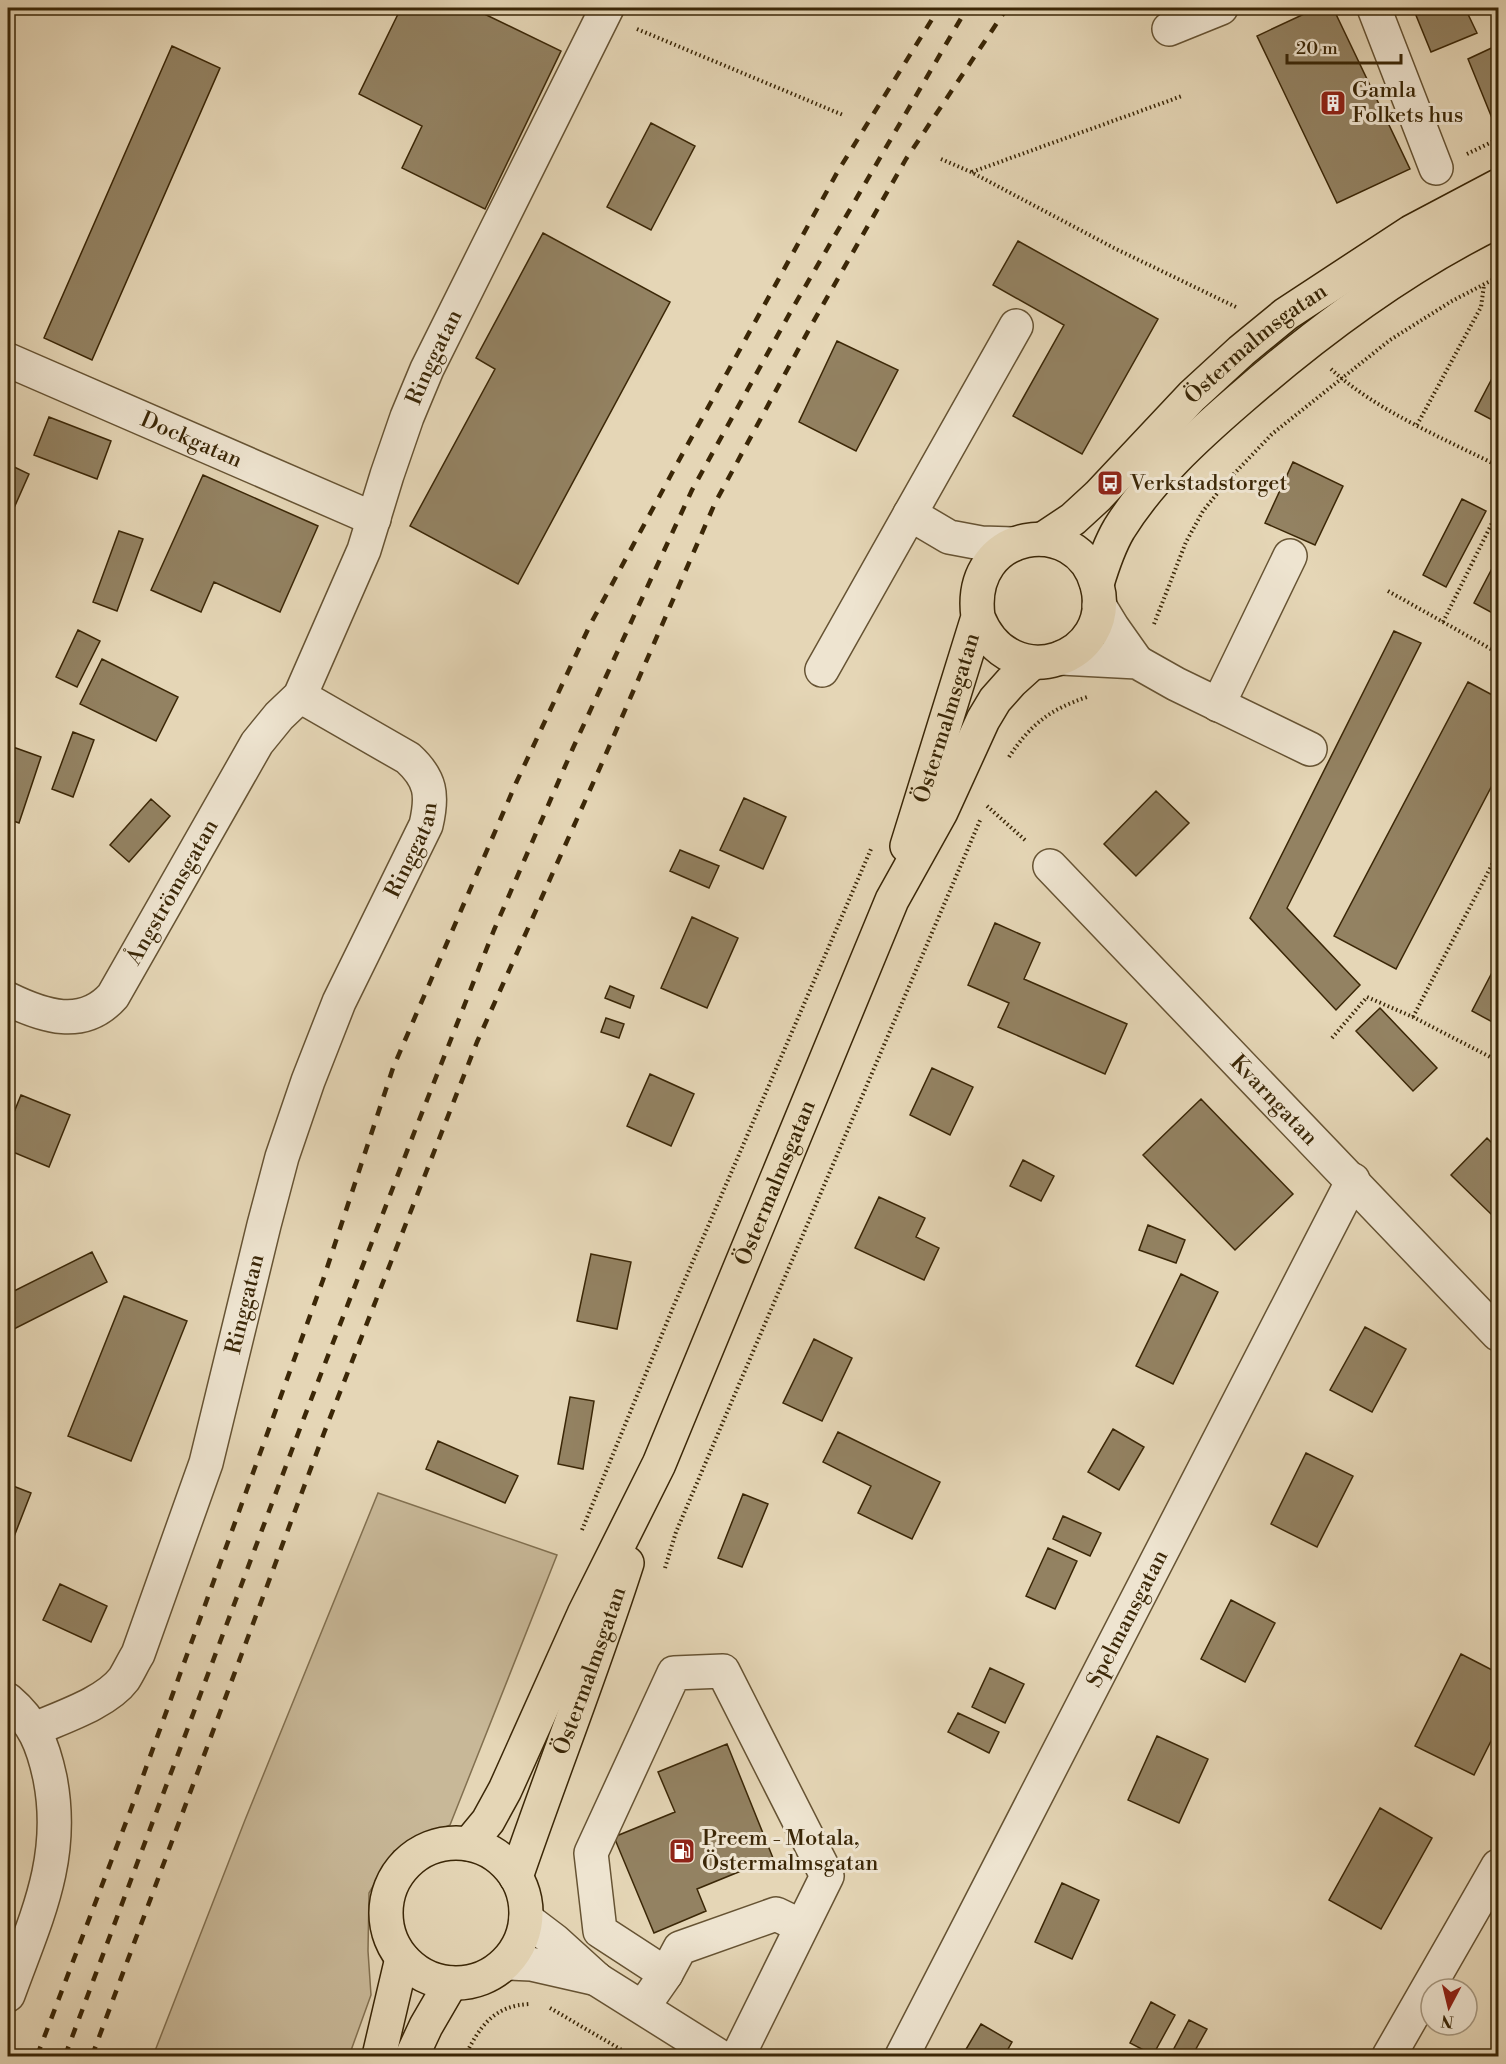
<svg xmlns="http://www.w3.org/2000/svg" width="1506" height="2064" viewBox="0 0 1506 2064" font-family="'Libre Bodoni',serif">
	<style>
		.green { fill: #c8b898; stroke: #827050; stroke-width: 1.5 }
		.building { fill: #938262; stroke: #3b2707; stroke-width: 1.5 }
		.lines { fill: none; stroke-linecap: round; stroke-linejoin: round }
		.minor-casing { stroke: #665333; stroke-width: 36 }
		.major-casing { stroke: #3b2707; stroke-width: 36 }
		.path { stroke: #3b2707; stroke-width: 4; stroke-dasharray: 1.5 3; stroke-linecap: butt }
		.minor { stroke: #eee4d0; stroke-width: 33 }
		.major { stroke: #e5d6b6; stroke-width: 33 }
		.rail { stroke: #3b2707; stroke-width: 4.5; stroke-dasharray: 10 10; stroke-linecap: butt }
		.labels { text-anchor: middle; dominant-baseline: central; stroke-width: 6; stroke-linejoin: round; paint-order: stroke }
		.poi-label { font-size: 22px; fill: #3b2707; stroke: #eee4d0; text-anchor: start }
		.street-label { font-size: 22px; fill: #3b2707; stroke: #eee4d0 }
	</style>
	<rect width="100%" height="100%" fill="#e5d6b6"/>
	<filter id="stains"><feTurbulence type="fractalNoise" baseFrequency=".00333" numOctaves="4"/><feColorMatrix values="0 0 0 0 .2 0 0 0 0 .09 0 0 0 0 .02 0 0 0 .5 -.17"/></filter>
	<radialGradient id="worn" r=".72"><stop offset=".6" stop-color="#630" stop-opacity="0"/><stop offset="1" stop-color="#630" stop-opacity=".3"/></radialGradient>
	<path class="green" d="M378,1493L557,1555L450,1825L394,1851L369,1893L368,1951L371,1995L349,2056H153L245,1820Z"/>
	<path class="building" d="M401,8H472L561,51L485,209L402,168L422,126L359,94Z
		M1317,8H1333L1410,169L1337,203L1257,36Z
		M1413,8H1465L1477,33L1431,52Z
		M1498,45V121L1494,123L1468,59Z
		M172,46L220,68L92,360L44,338Z
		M651,123L695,146L651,230L607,207Z
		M543,233L670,302L518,584L410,526L495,369L476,358Z
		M1018,241L1158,319L1082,454L1013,416L1064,325L993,285Z
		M837,341L898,370L856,451L799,422Z
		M1498,367V423L1475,411Z
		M49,417L111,441L97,479L34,455Z
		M1293,462L1343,486L1315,545L1265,523Z
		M8,464L29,474L10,517L8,515Z
		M203,475L318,526L280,612L214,582L201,612L151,590Z
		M1462,499L1486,511L1446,587L1423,575Z
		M119,531L143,539L117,611L93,602Z
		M1498,557V616L1474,603Z
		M78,630L100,641L77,687L56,677Z
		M1394,631L1421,643L1287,908L1360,985L1336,1010L1250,918Z
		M102,659L178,697L156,741L80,704Z
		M1468,682L1498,698V774L1396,969L1334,936Z
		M73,732L94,740L73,797L52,789Z
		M13,747L41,757L19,823L8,819V764Z
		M1156,791L1189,823L1136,876L1104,844Z
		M744,798L786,817L763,869L720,850Z
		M151,799L170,816L129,862L110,845Z
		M680,850L719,866L709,888L670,871Z
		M692,917L738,938L707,1008L661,988Z
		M995,923L1040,943L1024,979L1127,1024L1105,1074L998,1027L1009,1003L968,985Z
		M1498,961V1025L1472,1011Z
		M610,986L634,996L630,1008L605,998Z
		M1380,1008L1437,1068L1413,1091L1356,1031Z
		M606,1018L624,1024L619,1038L601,1032Z
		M932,1068L973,1087L950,1135L910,1115Z
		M650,1074L694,1094L671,1146L627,1126Z
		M21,1095L70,1115L49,1167L8,1150V1127Z
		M1201,1099L1293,1194L1235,1250L1143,1155Z
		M1487,1138L1498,1149V1212L1494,1217L1451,1175Z
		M1023,1160L1054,1176L1041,1201L1010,1186Z
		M879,1197L925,1218L916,1237L939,1248L924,1280L855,1248Z
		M1148,1225L1185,1240L1176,1263L1139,1250Z
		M92,1252L107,1282L8,1332V1294Z
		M591,1254L631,1262L617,1329L577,1321Z
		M1181,1274L1218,1292L1173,1384L1136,1366Z
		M124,1296L187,1321L131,1461L68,1436Z
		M1365,1327L1406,1349L1372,1412L1330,1390Z
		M814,1339L852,1358L822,1421L783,1403Z
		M570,1397L594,1401L583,1469L558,1464Z
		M1113,1429L1144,1447L1119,1490L1088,1472Z
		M838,1432L940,1482L912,1539L858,1513L871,1486L823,1462Z
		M438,1441L518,1476L505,1503L426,1469Z
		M1306,1453L1353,1476L1317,1547L1271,1524Z
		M8,1484L31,1493L8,1552Z
		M743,1494L768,1504L742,1567L718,1558Z
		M1063,1516L1101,1533L1090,1556L1053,1539Z
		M1048,1548L1077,1561L1055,1609L1026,1596Z
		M60,1584L107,1606L91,1642L43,1620Z
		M1231,1600L1275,1623L1245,1682L1201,1659Z
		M1461,1654L1498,1673V1727L1474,1775L1415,1746Z
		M990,1668L1024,1684L1005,1723L972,1707Z
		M958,1713L999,1732L989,1753L948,1732Z
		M1157,1736L1208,1759L1179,1823L1128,1800Z
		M727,1744L773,1858L697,1889L706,1911L654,1933L614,1837L675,1812L658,1772Z
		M1380,1808L1432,1838L1381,1929L1329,1900Z
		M1062,1883L1099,1900L1072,1959L1035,1942Z
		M1151,2002L1175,2015L1153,2055L1130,2043Z
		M1189,2020L1207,2029L1192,2056H1170Z
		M981,2024L1012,2042L1004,2056H962Z"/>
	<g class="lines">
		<g class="minor-casing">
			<g id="minor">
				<path d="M1374,8L1436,168"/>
				<path d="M1169,29L1221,8"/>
				<path id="s1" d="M8,360L374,519"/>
				<path d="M910,514L949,537L981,543L1014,544"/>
				<path d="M1099,605L1113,628L1137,662"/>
				<path d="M1061,658L1137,662L1176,684L1310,749"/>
				<path d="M822,670L1016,326"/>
				<path d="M1218,705L1290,556"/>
				<path id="s2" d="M1050,866L1498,1334"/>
				<path id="s3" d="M8,999C43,1016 83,1030 113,996L257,743L279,716L300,696L364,550L387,475L407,417L427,369L607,8"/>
				<path d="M8,1700C34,1722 43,1745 50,1778C66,1860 35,1920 8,1995"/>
				<path id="s4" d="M35,1729C62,1717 106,1703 124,1679C129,1671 133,1662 138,1654L206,1463L264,1225L282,1157L308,1081L339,1002L426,825C433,795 431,779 408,758L300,696"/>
				<path d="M526,1919L555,1941L598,1980L719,2056"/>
				<path d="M506,1963L531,1964L597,1979"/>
				<path d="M666,1974L680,1948L776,1914L801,1926"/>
				<path d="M643,2007L666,1974L600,1931L591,1853L674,1673L723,1671L827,1876L738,2056"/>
				<path id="s5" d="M902,2056L1353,1180"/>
				<path d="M1389,2056L1498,1866"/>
			</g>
		</g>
		<g class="major-casing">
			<g id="major">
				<path id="s6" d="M1043,539L1073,519L1098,496L1192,396L1241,351L1286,314L1411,232L1498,186"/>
				<path d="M1097,584C1103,564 1109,546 1119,529C1150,479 1196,437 1240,399C1318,331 1405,266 1498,221"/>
				<path id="s7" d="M907,846L978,617C966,528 1078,513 1097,585C1117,659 1010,698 978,617"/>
				<circle cx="456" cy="1913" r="70"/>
				<path id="s8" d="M469,1844L488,1821L505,1790L584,1614L659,1464L892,900L941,812L983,720L995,700L1011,682L1032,663"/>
				<path id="s9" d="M516,1877C552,1772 593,1669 627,1563"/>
				<path d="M379,2056L402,1958"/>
				<path d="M412,2056L426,2026L451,1983"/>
			</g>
		</g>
		<path class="path" d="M637,29L843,115
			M1467,154L1498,139
			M941,159L971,172L1114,248L1238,308
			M972,172L1182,96
			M1331,369C1375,410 1445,439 1498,466
			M1417,425L1481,307L1484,285
			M1388,591L1498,653
			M1443,622L1498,511
			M1154,624L1186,542L1203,511L1229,479L1272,434L1390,340L1452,301L1498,277
			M1009,757C1031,724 1049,710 1087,697
			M987,806L1026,841
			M1413,1017L1498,853
			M1332,1038L1367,997L1413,1017L1498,1061
			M582,1530L674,1305L871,849
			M665,1568L676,1532L981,818
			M550,2008L632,2056
			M465,2056C480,2026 494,2005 531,2004"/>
		<use href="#minor" class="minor"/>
		<use href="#major" class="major"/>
		<path class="rail" d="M37,2056L131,1809L323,1280L393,1068L516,783L590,625L672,473L838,171L939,8
			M65,2056L302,1423L414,1133L494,930L573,748L692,490L791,311L967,8
			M92,2056L324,1433L477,1042L602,763L715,503L812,324L906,159L1007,8"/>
	</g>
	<defs>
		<g id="building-square" transform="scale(1.35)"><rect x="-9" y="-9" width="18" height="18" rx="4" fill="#8f2418" stroke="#eee4d0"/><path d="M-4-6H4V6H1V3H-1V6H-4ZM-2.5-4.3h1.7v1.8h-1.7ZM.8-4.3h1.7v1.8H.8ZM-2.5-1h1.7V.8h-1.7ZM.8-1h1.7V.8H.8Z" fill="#fff"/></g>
		<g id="bus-square" transform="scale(1.35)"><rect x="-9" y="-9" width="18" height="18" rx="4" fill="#8f2418" stroke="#eee4d0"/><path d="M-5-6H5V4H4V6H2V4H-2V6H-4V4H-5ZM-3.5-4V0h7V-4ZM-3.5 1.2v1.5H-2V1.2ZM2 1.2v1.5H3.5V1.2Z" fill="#fff"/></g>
		<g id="fuel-square" transform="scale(1.35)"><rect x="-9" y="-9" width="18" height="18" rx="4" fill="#8f2418" stroke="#eee4d0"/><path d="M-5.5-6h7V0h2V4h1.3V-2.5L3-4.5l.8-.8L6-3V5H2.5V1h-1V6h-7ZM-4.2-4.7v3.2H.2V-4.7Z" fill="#fff"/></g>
	</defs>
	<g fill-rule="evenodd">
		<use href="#building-square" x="1333" y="103"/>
		<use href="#bus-square" x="1110" y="483"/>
		<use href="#fuel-square" x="682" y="1851"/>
	</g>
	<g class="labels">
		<g class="poi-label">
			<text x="1352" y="90">Gamla<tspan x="1352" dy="25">Folkets hus</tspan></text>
			<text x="1130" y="483">Verkstadstorget</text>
			<text x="702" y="1838">Preem - Motala,<tspan x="702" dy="25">Östermalmsgatan</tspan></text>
		</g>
		<g class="street-label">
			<text stroke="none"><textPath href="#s6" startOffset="290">Östermalmsgatan</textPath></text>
			<text stroke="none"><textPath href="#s3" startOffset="834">Ringgatan</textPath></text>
			<text stroke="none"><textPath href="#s1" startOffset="200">Dockgatan</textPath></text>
			<text stroke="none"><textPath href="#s7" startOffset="134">Östermalmsgatan</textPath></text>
			<text stroke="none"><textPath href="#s4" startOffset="984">Ringgatan</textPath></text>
			<text stroke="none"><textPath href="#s3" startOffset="234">Ångströmsgatan</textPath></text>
			<text stroke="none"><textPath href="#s2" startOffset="324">Kvarngatan</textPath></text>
			<text stroke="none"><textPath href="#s8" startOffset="730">Östermalmsgatan</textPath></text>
			<text stroke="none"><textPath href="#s4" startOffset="498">Ringgatan</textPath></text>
			<text stroke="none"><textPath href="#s5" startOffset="492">Spelmansgatan</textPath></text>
			<text stroke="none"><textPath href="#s9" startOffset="219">Östermalmsgatan</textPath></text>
		</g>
	</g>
	<rect width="1506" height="2064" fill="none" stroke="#e5d6b6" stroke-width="30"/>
	<rect x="9" y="9" width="1488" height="2046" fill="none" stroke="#3b2707" stroke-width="3"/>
	<rect x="15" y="15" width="1476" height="2034" fill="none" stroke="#3b2707" stroke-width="1.5"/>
	<g transform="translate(1449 2007) rotate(187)"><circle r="28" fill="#eee4d0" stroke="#a69880" stroke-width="1.5"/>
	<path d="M0-4.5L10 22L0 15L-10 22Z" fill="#8f2418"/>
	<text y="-9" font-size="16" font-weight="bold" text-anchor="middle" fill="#3b2707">N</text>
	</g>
	<path d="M1287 54v9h114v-9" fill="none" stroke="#3b2707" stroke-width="3"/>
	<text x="1296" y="54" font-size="18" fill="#3b2707" stroke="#eee4d0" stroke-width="4.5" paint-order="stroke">20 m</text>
	<rect width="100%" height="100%" filter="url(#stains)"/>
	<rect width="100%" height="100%" fill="url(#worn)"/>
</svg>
